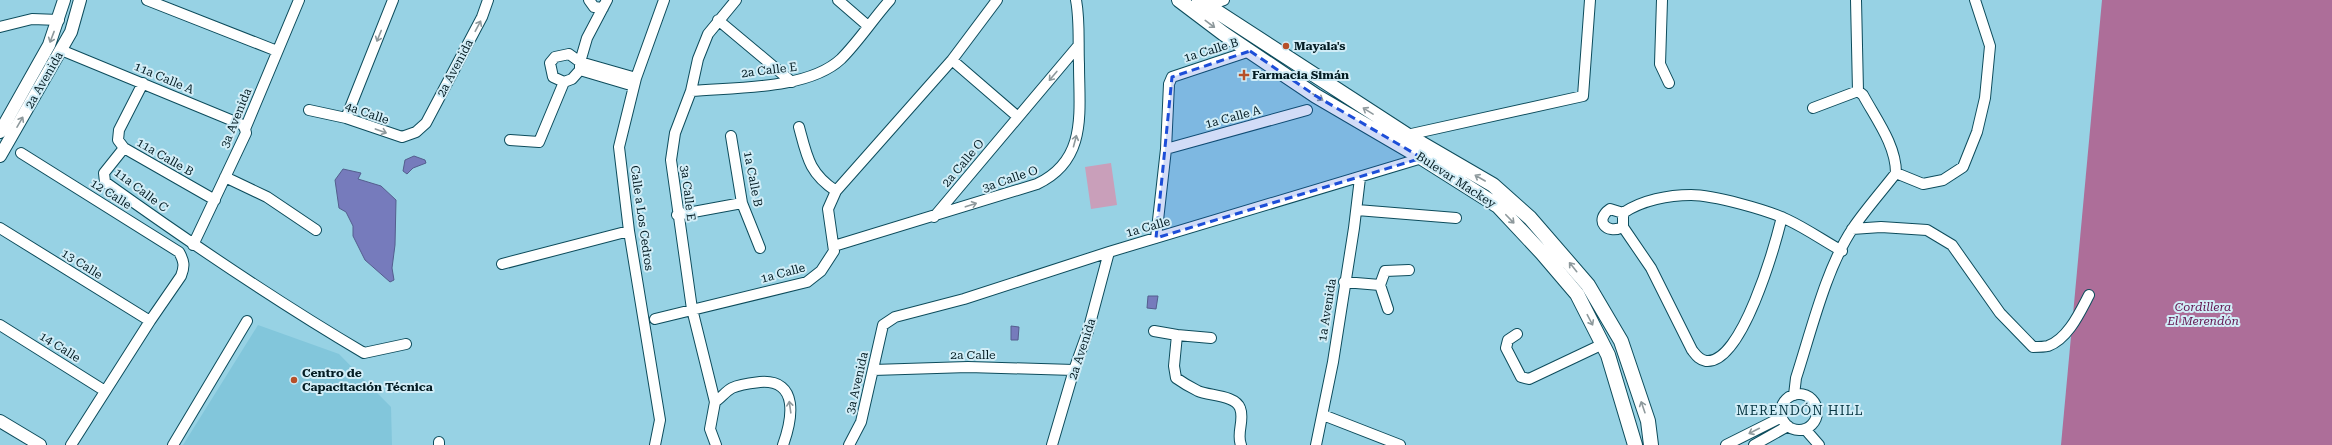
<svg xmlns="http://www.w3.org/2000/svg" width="2332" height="445" viewBox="0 0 2332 445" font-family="'Roboto Serif',serif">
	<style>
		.built { fill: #82c6db }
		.green { fill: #c99fba }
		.forest { fill: #ad6e99 }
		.water { fill: #767bbc; stroke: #545e8e }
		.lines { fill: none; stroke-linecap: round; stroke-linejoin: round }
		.minor-casing { stroke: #0d4c5c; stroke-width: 12 }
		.tertiary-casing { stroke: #0d4c5c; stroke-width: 14 }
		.secondary-casing { stroke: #0d4c5c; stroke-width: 16 }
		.minor { stroke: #fff; stroke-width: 10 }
		.tertiary { stroke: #fff; stroke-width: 12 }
		.secondary { stroke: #fff; stroke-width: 14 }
		.oneway { stroke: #8e999c }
		.marked { fill: #1d4ed8; fill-opacity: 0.2; stroke: #1d4ed8; stroke-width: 3; stroke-dasharray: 8 5; stroke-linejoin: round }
		.poi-dot { fill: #b75029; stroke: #d1edf7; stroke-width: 1.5 }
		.labels { text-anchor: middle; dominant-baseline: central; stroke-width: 4; stroke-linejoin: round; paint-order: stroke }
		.poi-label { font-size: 12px; font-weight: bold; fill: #041c23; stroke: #d1edf7; text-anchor: start }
		.street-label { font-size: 12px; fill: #041c23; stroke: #d1edf7 }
		.park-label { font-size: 12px; font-style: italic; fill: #61134e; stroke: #d1edf7 }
		.neighbourhood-label { font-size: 13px; letter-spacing: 1px; fill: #083743; stroke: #d1edf7 }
	</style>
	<rect width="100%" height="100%" fill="#97d2e4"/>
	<path class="built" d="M258,325L339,354L391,407L392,445H183Z"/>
	<path class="green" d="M1111,163L1117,205L1091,209L1085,167Z"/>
	<path class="forest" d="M2102,0H2332V445H2061Z"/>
	<path class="water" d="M414,156L425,160L426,163L413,168L407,174L403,171L405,160Z
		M343,169L361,173L358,179L381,186L396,200L395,245L392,268L394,280L390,282L365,260L353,236V226L346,212L339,208L335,180Z
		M1148,296H1158L1156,309L1147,308Z
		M1011,326L1019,327L1018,340H1011Z"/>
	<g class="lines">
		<g class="minor-casing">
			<path id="minor" d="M147,0L277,51
				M589,0L594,7L603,8
				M607,0L587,38L580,62V70L572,79L564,82L553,77L550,63L555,57L569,54L580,62L636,78
				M838,0L868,26
				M1662,0L1660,64L1669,83
				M1856,0L1858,91L1863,95C1876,119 1896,145 1896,173L1923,184L1943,180L1963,167L1977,132L1985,98L1990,46L1975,0
				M1207,6L1224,0
				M718,20L792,82
				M0,27L32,19L59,20
				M61,50L243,125L245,129
				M952,60L1018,117
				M580,70L634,86
				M143,83L119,130L118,140L124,148L215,200
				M691,91C734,87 808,90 841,59C859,41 873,19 890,0
				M1813,108L1858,91
				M309,110L346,118L402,137L416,132L426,123L482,17L488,0
				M346,118L393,0
				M799,127C807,157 809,173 836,191
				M1407,135L1583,96L1590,0
				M731,136L742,203L760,248
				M510,140L539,142L564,82
				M124,148L104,173L105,182C189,242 274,300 364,353L406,344
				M1166,149L1307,110
				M21,153L179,252C184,261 185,266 181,276L150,321L71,445
				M225,177L267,197L316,230
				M1357,210L1456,218
				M677,215L742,203
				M934,217L1078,46
				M1782,217C1775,245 1742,365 1706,361C1699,360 1696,355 1692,350L1651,268L1623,227V213C1642,200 1669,195 1691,195C1713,195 1768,210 1788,220C1807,229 1824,241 1842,251
				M1623,227C1606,235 1594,220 1610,209L1623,213
				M0,228L150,321
				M1852,229L1881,227L1927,230L1952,245L2000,313L2033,347C2038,347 2044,347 2048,346C2068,339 2080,312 2089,295
				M1156,238L1166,149L1169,84L1172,77L1250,51
				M193,245L246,133L245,129L299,0
				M834,246L1037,184C1088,160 1079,112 1079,64C1078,43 1080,21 1076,0
				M502,264L629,231
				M1344,282L1380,285L1388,309
				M1380,285L1385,271L1409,270
				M655,319L807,282L821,271L834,251L828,209L836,191L952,60L997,0
				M0,325L105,391
				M1154,331L1177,335
				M1517,334L1508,340L1506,348L1521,377L1529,379L1603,344
				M1211,338L1177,335L1174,366L1176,378C1183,383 1190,387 1198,391C1209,396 1235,395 1240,408C1245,420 1236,433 1241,445
				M873,370L968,367L1074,370
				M1781 412a18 18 0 1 1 36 0a18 18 0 1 1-36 0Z
				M1794,395L1796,378C1811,332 1826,268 1853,228C1866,209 1882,191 1896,173
				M715,402L692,309L671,160L675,133L691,91L698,59L708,34L736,0
				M1323,415L1400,445
				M1805,429L1819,445
				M439,442V445
				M173,445L247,321
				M655,445L660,420L629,231L619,147L636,78L664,0
				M716,445L710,429L715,402C721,398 726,391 732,388C740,384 751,383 760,382C800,379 792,420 783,445
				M849,445L861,422L883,325L895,317L964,299L1109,252L1422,158
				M1052,445L1074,370L1088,331L1109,252
				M1316,445L1333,362L1354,228L1360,178
				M1726,445L1782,417
				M1754,445L1788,426"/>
		</g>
		<g class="tertiary-casing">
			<path id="tertiary" d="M0,132L49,45L64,0
				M0,156L71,32L80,0
				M0,421L40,445"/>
		</g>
		<g class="secondary-casing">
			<path id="secondary" d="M1179,0L1224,34L1316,96L1422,158L1498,206L1542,253L1577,294L1608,355L1635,445
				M1199,0L1407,135L1493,185L1530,218L1588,285L1621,341L1648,421L1651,445"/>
		</g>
		<use href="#minor" class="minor"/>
		<use href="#tertiary" class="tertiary"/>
		<use href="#secondary" class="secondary"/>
	</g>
	<defs><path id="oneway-shaft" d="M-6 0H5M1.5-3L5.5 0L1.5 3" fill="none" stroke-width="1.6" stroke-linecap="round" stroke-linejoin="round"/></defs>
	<g class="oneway">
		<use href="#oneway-shaft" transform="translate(1210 24) rotate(37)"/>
		<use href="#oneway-shaft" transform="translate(478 26) rotate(-62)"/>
		<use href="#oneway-shaft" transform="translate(379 36) rotate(112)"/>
		<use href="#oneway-shaft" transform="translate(52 37) rotate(111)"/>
		<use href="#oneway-shaft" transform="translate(1053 76) rotate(130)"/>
		<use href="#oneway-shaft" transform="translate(1318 97) rotate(32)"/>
		<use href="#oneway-shaft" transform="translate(1368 111) rotate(-148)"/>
		<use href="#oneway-shaft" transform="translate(20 122) rotate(-60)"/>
		<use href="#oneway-shaft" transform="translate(381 131) rotate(20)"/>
		<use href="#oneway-shaft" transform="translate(1075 141) rotate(-75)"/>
		<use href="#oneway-shaft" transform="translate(1480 178) rotate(-150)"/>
		<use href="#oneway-shaft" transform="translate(971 205) rotate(-18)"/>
		<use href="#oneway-shaft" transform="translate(1510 219) rotate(46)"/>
		<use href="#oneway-shaft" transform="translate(1573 267) rotate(-129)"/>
		<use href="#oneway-shaft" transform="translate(1590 320) rotate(62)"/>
		<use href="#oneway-shaft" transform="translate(790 407) rotate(-98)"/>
		<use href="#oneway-shaft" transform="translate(1643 407) rotate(-109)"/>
		<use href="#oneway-shaft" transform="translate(1754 431) rotate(153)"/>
	</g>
	<path class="marked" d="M1250,51L1316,96L1422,158L1156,238L1172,77Z"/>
	<g class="poi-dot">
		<circle cx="1286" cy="46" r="4"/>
		<path d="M1242 69h4v4h4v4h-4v4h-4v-4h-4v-4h4z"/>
		<circle cx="294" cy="380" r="4"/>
	</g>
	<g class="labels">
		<g class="poi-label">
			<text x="1294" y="46">Mayala's</text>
			<text x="1252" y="75">Farmacia Simán</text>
			<text x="302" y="373">Centro de<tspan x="302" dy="14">Capacitación Técnica</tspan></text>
		</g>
		<g class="street-label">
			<text transform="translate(1211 50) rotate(-17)">1a Calle B</text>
			<text transform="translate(455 68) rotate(-62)">2a Avenida</text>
			<text transform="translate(769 70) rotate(-7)">2a Calle E</text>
			<text transform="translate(164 78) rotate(23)">11a Calle A</text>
			<text transform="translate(44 80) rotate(-60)">2a Avenida</text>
			<text transform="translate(367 113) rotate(19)">4a Calle</text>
			<text transform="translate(1233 117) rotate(-15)">1a Calle A</text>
			<text transform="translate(236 118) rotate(-68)">3a Avenida</text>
			<text transform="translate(165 157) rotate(30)">11a Calle B</text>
			<text transform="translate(963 163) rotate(-50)">2a Calle O</text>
			<text transform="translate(753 179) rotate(79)">1a Calle B</text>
			<text transform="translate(1010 179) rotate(-19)">3a Calle O</text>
			<text transform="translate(1456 180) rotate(33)">Bulevar Mackey</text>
			<text transform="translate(141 190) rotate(37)">11a Calle C</text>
			<text transform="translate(688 193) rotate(83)">3a Calle E</text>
			<text transform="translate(111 194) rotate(32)">12 Calle</text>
			<text transform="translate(642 218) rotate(82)">Calle a Los Cedros</text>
			<text transform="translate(1148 227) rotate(-16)">1a Calle</text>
			<text transform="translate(82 264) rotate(32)">13 Calle</text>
			<text transform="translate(783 273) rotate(-15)">1a Calle</text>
			<text transform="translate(1327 310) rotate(-81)">1a Avenida</text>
			<text transform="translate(60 347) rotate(32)">14 Calle</text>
			<text transform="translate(1082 349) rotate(-72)">2a Avenida</text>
			<text x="973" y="355">2a Calle</text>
			<text transform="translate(857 383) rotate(-77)">3a Avenida</text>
		</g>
		<g class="park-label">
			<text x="2203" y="307">Cordillera<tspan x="2203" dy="14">El Merendón</tspan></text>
		</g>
		<g class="neighbourhood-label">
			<text x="1800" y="410">MERENDÓN HILL</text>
		</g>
	</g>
</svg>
